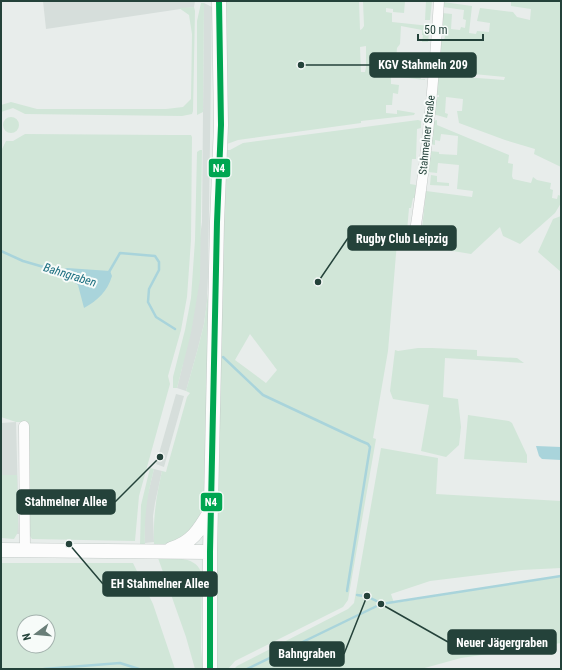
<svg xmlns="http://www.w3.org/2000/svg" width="562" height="670" viewBox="0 0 562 670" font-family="'Roboto Condensed',sans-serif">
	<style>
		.built { fill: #d6dedb }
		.green { fill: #d1e6d8; fill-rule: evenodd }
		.water { fill: #a9d4db }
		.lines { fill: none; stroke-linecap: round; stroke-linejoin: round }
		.stream { stroke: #a9d4db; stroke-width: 2.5 }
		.street-casing { stroke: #c5cac8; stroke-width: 11 }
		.secondary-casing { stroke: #c3cbc8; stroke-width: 15 }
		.street { stroke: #fcfcfc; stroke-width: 10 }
		.secondary { stroke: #fcfcfc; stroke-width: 14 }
		.bus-1-casing { stroke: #f7fbf9; stroke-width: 9 }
		.bus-1 { stroke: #00a651; stroke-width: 6 }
		.labels { text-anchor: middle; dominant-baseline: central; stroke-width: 4; stroke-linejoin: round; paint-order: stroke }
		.street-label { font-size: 11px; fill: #24423a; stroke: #f7fbf9 }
		.water-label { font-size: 12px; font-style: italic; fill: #1c6f80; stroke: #f7fbf9 }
		.leader { fill: none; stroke: #24423a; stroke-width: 1.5 }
		.callout-dot { fill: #24423a; stroke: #f7fbf9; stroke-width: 1.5 }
		.callout { fill: #24423a; stroke: #24423a; stroke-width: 1.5 }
		.callout-label { font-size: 12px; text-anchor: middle; font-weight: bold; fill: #fff }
		.line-badge { stroke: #f7fbf9; stroke-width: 1.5 }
		.badge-label { font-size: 11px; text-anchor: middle; font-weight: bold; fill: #fff }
	</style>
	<rect width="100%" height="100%" fill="#e8edeb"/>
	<path class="built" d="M43,1H195L194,7L46,29Z
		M204,3L212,7L208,277L207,302L204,324L198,348L186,391L177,388L182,368L202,222Z
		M176,394L184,396L164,467L156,464Z
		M16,422L19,534L1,533V423Z
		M154,469L162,471L155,503L153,516L154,542L145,543L144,515L146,502Z"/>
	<path class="green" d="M224,1H359L360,30L362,29L364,26L363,1H405L404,13L393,12V9L386,8V12L392,13V22L430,26L428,42H422L423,35H422V30L401,26L400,44L397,48L396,60L400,61L399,73L420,75L421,79H425V80L391,76V84L399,85L398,94L393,93L392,105H386V113L397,114V110L415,113L414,115L361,121V123L238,140L227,144ZM366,46V67L365,72H361L360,47Z
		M426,1H432L430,20H425Z
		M511,1H561V167L534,154L535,149L505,140L459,123L457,111H462L463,99L446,97L445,113L448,114L447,118L433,114L435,97H439V95H435L437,75L504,80L505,77L463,73L464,55L443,54V57H439L440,39L444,40L445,36L440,35L442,13L452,14L451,29L460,30L461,27L465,28L466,20L463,19L464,10L443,7V2L472,6L469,33L476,34L477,31L489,32L490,23L477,21L480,8L513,12L517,17L530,20L531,9L511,6Z
		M201,3H204L203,112L197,115V21Z
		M194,7L195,11L193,111L192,114L182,116L25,114L13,108L1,112V105L11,102L37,109H166L183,107L191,99L192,34L189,15L179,8Z
		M3 125a8 8 0 1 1 16 0a8 8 0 1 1-16 0Z
		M418,120L421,121V128L417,129L416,159H412L410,184L416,185L415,198H413L411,208H409L406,243L397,242L388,351L373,438L376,439L348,600L343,607L235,661L228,669H215L221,273L227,150H230L243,143ZM250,334L277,370L266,383L235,360Z
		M437,120V125L509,155L508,163L513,164L512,176L513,179L531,183L533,177L537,180L551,183L550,189L553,190L552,198L557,199L558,195L561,196V203L555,213L520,244L503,236L500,227L471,254L423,246L421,238L426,191L472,197L473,191L457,189L459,165L438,163L437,173L428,172L430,151L439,152V154L457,155L458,136L441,134L440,141L435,140V145L430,144L433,121Z
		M25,134L171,135H191L192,137L191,240L187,297L181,330L168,376L170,384L139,496L135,541L32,539L30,536L28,422H16L1,417V151L6,141H13Z
		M200,150H202L200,279L191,333L177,388H173V377L185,330L191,298L195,240L197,152Z
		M431,175L437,176V182L449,183V186L430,185Z
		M561,216V272L538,252L553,219Z
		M210,278L206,488L197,527L173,543L154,545C153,518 156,497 162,471L166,472L167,468L187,397L190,393L186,391L198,348L204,324Z
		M418,348H432L477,350V356L517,358L524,363L445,358L443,397L458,399L461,427L459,445L446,457L421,451L429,405L393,399L390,391L395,350L398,351Z
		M468,415L509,421L512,423L527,455V463L464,459Z
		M381,448L438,458L436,494L561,501V568L521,570L430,581L391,594L394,603L561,576V643L461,658L421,669H234L237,666L348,609L354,603Z
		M150,468L154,469C147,497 144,516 145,545H140L141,505Z
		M1,475H17L18,526L17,534L14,539L1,538Z
		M158,558C175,559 197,555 202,575L201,648L203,669H195L186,637Z
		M1,563H133L153,604L175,669H1ZM24,622H48V646H24Z"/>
	<path class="water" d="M67,268L110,271L112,276C107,292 98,300 84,308L78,285L58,271Z
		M536,446L561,447V460L542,459L539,456Z"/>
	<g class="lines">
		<path class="stream" d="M1,251L23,261L61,272
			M109,272L120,253L155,256L159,262V270L149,289L148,302L156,317L175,329
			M223,357L263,395L361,441L368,444L370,447L347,591
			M357,595C367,596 373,598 381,604
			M44,669L120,663L139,669
			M247,669L381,604L561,576"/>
		<g class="street-casing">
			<path id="street" d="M413,244C426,164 434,82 439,1
				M24,426L25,550"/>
		</g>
		<g class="secondary-casing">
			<path id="secondary" d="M171,549C192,543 200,529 210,512
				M1,550L210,552
				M210,669V552L217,222L221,125L219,1"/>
		</g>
		<use href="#street" class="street"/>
		<use href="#secondary" class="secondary"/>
		<g class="bus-1-casing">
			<path id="bus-1" d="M210,669V552L217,222L221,125L219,1"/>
		</g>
		<use href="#bus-1" class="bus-1"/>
	</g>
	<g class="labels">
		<g class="street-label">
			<text transform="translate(427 135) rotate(-84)">Stahmelner Straße</text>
		</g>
		<g class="water-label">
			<text transform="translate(70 275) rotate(17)">Bahngraben</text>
		</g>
	</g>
	<path class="leader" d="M301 65L370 65M318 282L348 238M160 457L115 502M69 544L103 584M381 604L448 642M367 596L344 654"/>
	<g class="callout-dot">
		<circle cx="301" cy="65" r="4"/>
		<circle cx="318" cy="282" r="4"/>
		<circle cx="160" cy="457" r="4"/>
		<circle cx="69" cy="544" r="4"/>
		<circle cx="381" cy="604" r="4"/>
		<circle cx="367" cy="596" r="4"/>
	</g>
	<g class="callout">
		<rect x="370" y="53" width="106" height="24" rx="4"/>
		<rect x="348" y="226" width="108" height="24" rx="4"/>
		<rect x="17" y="490" width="98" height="24" rx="4"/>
		<rect x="103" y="572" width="114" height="24" rx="4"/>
		<rect x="448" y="630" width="108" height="24" rx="4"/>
		<rect x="270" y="642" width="74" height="24" rx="4"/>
	</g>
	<g class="callout-label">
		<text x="423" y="69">KGV Stahmeln 209</text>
		<text x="402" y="243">Rugby Club Leipzig</text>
		<text x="66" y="506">Stahmelner Allee</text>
		<text x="160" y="588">EH Stahmelner Allee</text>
		<text x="502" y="647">Neuer Jägergraben</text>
		<text x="307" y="658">Bahngraben</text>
	</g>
	<g class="line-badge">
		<rect x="208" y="158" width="23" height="20" rx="4" fill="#00a651"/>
		<rect x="200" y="492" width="23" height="20" rx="4" fill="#00a651"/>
	</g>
	<g class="badge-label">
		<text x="219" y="172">N4</text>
		<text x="211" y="506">N4</text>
	</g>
	<rect width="562" height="670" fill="none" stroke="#24423a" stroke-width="4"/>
	<g transform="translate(36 634) rotate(254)"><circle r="19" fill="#f7fbf9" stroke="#a3b1ad"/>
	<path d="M0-3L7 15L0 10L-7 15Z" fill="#697e78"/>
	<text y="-6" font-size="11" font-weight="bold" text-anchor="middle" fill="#24423a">N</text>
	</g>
	<path d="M418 34v6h65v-6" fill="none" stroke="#24423a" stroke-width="2"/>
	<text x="424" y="34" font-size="12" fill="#24423a" stroke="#f7fbf9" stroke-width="3" paint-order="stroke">50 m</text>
</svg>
